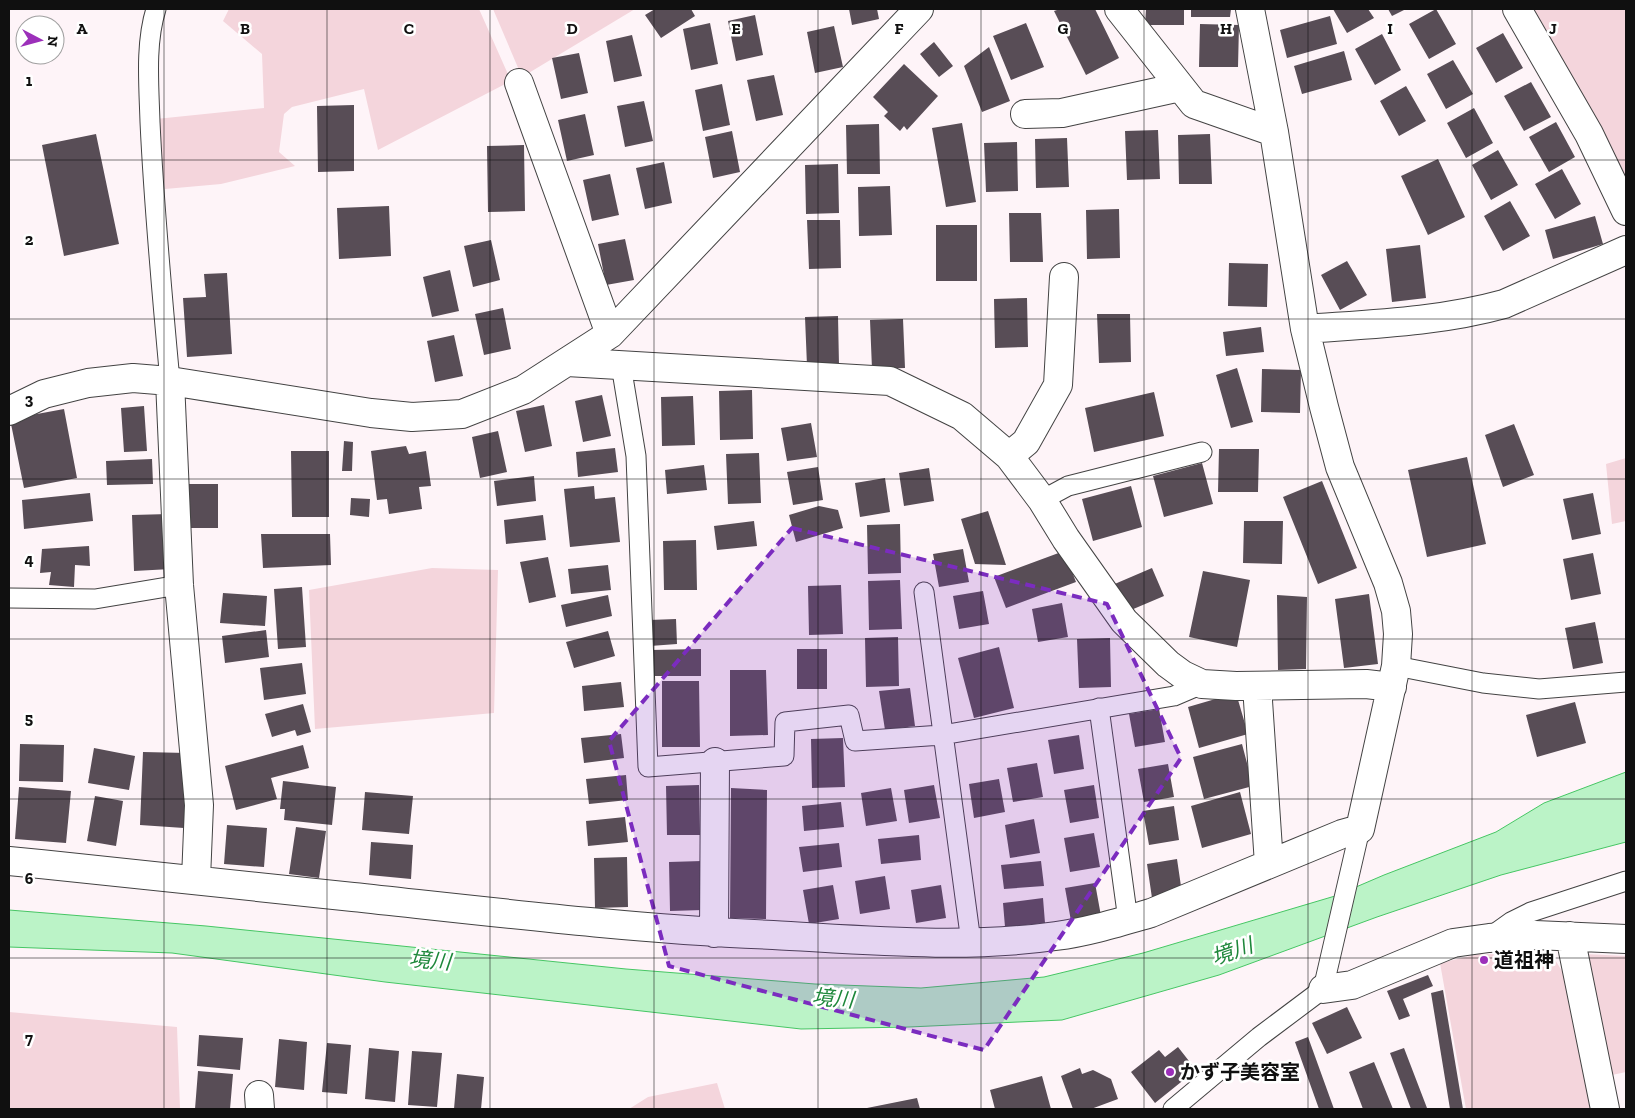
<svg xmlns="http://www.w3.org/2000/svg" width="1635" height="1118" viewBox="0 0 1635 1118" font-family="'Zilla Slab','Noto Sans JP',serif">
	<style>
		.farmland { fill: #f4d5dc }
		.water { fill: #bbf3c7; stroke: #46c664 }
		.building { fill: #584d56 }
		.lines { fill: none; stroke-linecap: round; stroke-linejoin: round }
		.lane-casing { stroke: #434343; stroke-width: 21 }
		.street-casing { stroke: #434343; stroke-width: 30 }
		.lane { stroke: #fff; stroke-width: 19 }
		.street { stroke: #fff; stroke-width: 28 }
		.marked { fill: #7b2cbf; fill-opacity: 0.2; stroke: #7b2cbf; stroke-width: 4; stroke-dasharray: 10 6; stroke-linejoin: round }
		.grid { fill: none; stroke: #101010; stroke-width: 1; stroke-opacity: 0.55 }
		.poi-dot { fill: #9c2fba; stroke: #fff; stroke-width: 2 }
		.labels { text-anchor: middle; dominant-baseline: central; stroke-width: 5; stroke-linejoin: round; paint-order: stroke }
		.poi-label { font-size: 20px; font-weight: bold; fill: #101010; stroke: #fff; text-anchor: start }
		.water-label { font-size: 21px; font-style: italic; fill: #1d873a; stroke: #fff }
		.grid-label { font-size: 16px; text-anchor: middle; font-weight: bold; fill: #101010; stroke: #fff; stroke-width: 5; stroke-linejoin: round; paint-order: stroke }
	</style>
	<rect width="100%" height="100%" fill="#fef4f8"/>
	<path class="farmland" d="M229,9H479L511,81L378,150L364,89L292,107L284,114L279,152L295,166L221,184L165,189L156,119L264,108L262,54L223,21Z
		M493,9H635L522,77Z
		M1528,9H1626V193Z
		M1626,458V521L1612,524L1606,464Z
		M432,568L498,570L494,713L315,729L309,590Z
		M1479,954L1552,955L1572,987L1598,1109H1466L1440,963Z
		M1584,954L1626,956V1072L1612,1075Z
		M9,1012L177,1027L180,1109H9Z
		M717,1083L725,1109H629L648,1097Z"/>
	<path class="water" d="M1626,772V842L1501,875L1377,917L1219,975L1062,1020L909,1027L801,1029L385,982L172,953L9,947V910L206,926L626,969L815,984L921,988L1044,977L1143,953L1335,896L1384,875L1496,832L1544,803Z"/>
	<path class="building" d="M655,9H691L695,16L661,38L645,15Z
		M849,9H877L879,19L852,25Z
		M1060,9H1095L1119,58L1086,75L1054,11Z
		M1146,9H1184V25H1145Z
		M1191,9H1231L1230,17H1191Z
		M1333,9H1368L1374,18L1347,33Z
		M1388,9H1406L1392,16Z
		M1436,9L1456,44L1429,59L1409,24Z
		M755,15L763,55L736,61L728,21Z
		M1330,16L1337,44L1287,58L1280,30Z
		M710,23L718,64L691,70L683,29Z
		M1026,23L1044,67L1011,80L993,36Z
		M1200,24L1239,25L1238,67H1199Z
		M834,26L843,67L815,73L807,32Z
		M1503,33L1523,68L1496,83L1476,48Z
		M1382,34L1401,70L1375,85L1355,49Z
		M632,35L642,76L614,82L606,41Z
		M934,42L953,66L939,77L920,54Z
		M989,47L1010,101L982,112L964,66Z
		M1344,51L1352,80L1302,94L1294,66Z
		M579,53L588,93L561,99L552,58Z
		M1453,60L1473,94L1446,109L1427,74Z
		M904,64L938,96L907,130L904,126L900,131L884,116L888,112L873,97Z
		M774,75L783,115L756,121L747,80Z
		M1531,82L1551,117L1524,131L1504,96Z
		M722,84L730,125L703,131L695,90Z
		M1406,86L1426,121L1399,136L1380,101Z
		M644,101L653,141L625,147L617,106Z
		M354,105V171L318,172L317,106Z
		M1474,108L1493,143L1466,158L1447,123Z
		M585,114L594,155L567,161L558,120Z
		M1556,122L1575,157L1549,172L1529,137Z
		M962,123L976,202L946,207L932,128Z
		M879,124L880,174H847L846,125Z
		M1158,130L1160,179L1127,180L1125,131Z
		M732,131L740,172L713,178L705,137Z
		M96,134L119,244L64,256L42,145Z
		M1210,134L1212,184H1179L1178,135Z
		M1067,138L1069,187L1036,188L1035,139Z
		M1017,142L1018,191L986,192L984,143Z
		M524,145L525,211L488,212L487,146Z
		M1498,150L1518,185L1491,200L1472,165Z
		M1438,159L1465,217L1428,235L1401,176Z
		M664,162L672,203L645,209L636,168Z
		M838,164L839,213L806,214L805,165Z
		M1562,169L1581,204L1555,219L1535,184Z
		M610,174L619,215L592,221L583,180Z
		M890,186L892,235L859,236L858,187Z
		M1510,201L1530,236L1503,251L1484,216Z
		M389,206L391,256L339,259L337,208Z
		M1119,209L1120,258L1087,259L1086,210Z
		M1009,213H1041L1043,262H1010Z
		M1595,216L1603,244L1553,259L1545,230Z
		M807,220H840L841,268L809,269Z
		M936,225H977V281H936Z
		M625,239L634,280L606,285L598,244Z
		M491,240L500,280L473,287L464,246Z
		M1420,245L1426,298L1392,302L1386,249Z
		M1347,261L1367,295L1340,310L1321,275Z
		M1229,263L1268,264L1267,307L1228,306Z
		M450,270L459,311L432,317L423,277Z
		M227,273L232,354L187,357L183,298L206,297L204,274Z
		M1027,298L1028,347L995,348L994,299Z
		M503,308L511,349L484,355L475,314Z
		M1097,314H1130L1131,362L1099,363Z
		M838,316L839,365L807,366L805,317Z
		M903,319L905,368L872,369L870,320Z
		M1261,327L1264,352L1226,356L1223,332Z
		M454,335L463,376L435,382L427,341Z
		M1237,368L1253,422L1231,428L1216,375Z
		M1262,369L1301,370L1300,413L1261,412Z
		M752,390L753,439L720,440L719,391Z
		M1154,392L1164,436L1094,452L1085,408Z
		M602,395L611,436L583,442L575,401Z
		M693,396L695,445L662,446L661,397Z
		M544,405L552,446L525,452L516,411Z
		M144,406L147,451L124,452L121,408Z
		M64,409L77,478L24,488L10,419Z
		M811,423L817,457L787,461L781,428Z
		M1514,424L1534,475L1503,487L1485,435Z
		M498,431L507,472L480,478L472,437Z
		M344,441L353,442L352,471H342Z
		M406,446L409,454L426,451L431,486L419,487L422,509L389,514L387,499L377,500L371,451Z
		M615,448L618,472L578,477L576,452Z
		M1219,449H1259L1258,492H1218Z
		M291,451H329V517H292Z
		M759,453L761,503L728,504L726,454Z
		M1467,457L1486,544L1427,557L1408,470Z
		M152,459L153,484L107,485L106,461Z
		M1202,463L1213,504L1164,517L1153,476Z
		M704,465L707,490L667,494L665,470Z
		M818,467L823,500L793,505L787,472Z
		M929,468L934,501L904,506L899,473Z
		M534,476L536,501L497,506L494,481Z
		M885,478L890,512L860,517L855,483Z
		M1322,481L1357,568L1318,584L1283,497Z
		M188,484H218V528H188Z
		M594,486L595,499L615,497L620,542L570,547L564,489Z
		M1131,486L1142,527L1093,541L1082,499Z
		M90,493L93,521L24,529L22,500Z
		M1593,493L1601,534L1572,540L1563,499Z
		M351,498L370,499L369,517L350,515Z
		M819,506L838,510L843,528L796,542L789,515Z
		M988,511L1006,565L975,564L961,519Z
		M169,514L171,569L134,571L132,515Z
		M543,515L546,540L506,544L504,520Z
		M754,521L757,546L717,550L714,526Z
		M1244,521H1283L1282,564L1243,563Z
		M900,524L901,573L868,574L867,525Z
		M261,534H330L331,565L263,568Z
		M696,540L697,590H664L663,541Z
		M89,546L90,566L75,565L74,587L49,585L51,572L40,573L42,549Z
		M963,549L969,582L939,587L933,554Z
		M1064,551L1076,582L1006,608L994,577Z
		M1593,553L1601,594L1571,600L1563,559Z
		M548,557L556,597L529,603L520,562Z
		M608,565L611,590L571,594L568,569Z
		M1152,568L1164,596L1131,610L1110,586Z
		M1203,571L1250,580L1237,647L1189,637Z
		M900,580L902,629L869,630L868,581Z
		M841,585L843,634L809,635L808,586Z
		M302,587L306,647L278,649L274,589Z
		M983,591L989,624L959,629L953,596Z
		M223,593L267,596L265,626L220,623Z
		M1369,594L1378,664L1344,668L1335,599Z
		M608,595L612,616L566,627L561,605Z
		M1277,595L1307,597L1306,669L1278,670Z
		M1062,603L1068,637L1038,642L1032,609Z
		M676,619L677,644L650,646L649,620Z
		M1595,622L1603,663L1573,669L1565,628Z
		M266,630L269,657L225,663L222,636Z
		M608,631L615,656L574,668L566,642Z
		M898,637L899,686L866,687L865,638Z
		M1110,638L1111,687L1079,688L1077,639Z
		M999,647L1014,708L974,718L958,658Z
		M701,649V676H650V650Z
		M797,649H827V689H797Z
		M302,663L306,694L264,700L260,668Z
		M730,670H766L768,735L730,736Z
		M662,681H699L700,747H662Z
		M621,682L624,707L584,711L582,686Z
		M910,688L915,726L885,730L879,691Z
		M1236,693L1248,734L1199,748L1188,707Z
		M1575,702L1586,743L1537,757L1526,715Z
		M303,704L311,732L297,736L295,730L272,737L265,714Z
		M1159,709L1165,742L1135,747L1129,714Z
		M621,734L624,758L584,763L581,738Z
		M1079,735L1084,769L1054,774L1048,740Z
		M843,738L845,787L812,788L811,739Z
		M20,744L64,745L63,782L19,781Z
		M1242,744L1253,786L1204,799L1193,757Z
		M303,745L309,768L271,778L277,799L236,810L225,766Z
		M94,748L135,756L129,790L88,783Z
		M143,752L187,753L184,828L140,825Z
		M1037,763L1043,797L1013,802L1007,768Z
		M1168,764L1174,797L1144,802L1138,769Z
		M626,775L628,800L589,804L586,779Z
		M999,779L1005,812L974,818L969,784Z
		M283,781L336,787L332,825L284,820L285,809H280Z
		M699,785L700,835H667L666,786Z
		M934,785L940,818L909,823L904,790Z
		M1094,785L1099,818L1070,823L1064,790Z
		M19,787L71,791L66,843L15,839Z
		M731,788L767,790L766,919L730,918Z
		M891,788L897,821L866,826L861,793Z
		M365,792L413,796L409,834L362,830Z
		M1240,792L1251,834L1202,848L1191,806Z
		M95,796L123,801L116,846L87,841Z
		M841,802L844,827L804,831L802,806Z
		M1174,806L1179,840L1149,845L1143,811Z
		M625,817L628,842L588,846L586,821Z
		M1034,819L1040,853L1010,858L1005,825Z
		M227,825L267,828L264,867L224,864Z
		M296,827L326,831L319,878L289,874Z
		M1094,833L1100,867L1070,872L1064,838Z
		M919,835L921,860L881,864L878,839Z
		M371,842L413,845L411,879L369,875Z
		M839,843L842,867L803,872L799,847Z
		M627,857L628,907L595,908L594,858Z
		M1177,859L1182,893L1152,898L1147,864Z
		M702,861L703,910L670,911L669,862Z
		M1041,861L1044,886L1004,889L1001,865Z
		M885,876L890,909L860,914L855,881Z
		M1095,883L1101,916L1071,921L1065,888Z
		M833,885L839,919L809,924L803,890Z
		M941,885L946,918L916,923L911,890Z
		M1043,898L1045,923L1005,927L1003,903Z
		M1428,975L1433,986L1403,999L1410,1016L1399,1020L1387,991Z
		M1443,990L1463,1109H1450L1431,993Z
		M1347,1007L1362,1038L1327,1054L1312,1023Z
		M199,1035L243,1038L240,1070L197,1066Z
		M1308,1037L1334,1109H1319L1295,1042Z
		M279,1039L307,1042L304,1090L275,1087Z
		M327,1043L351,1045L347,1094L322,1092Z
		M1178,1047L1196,1070L1155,1103L1131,1072L1159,1050L1165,1057Z
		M369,1048L399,1051L395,1102L365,1099Z
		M1404,1048L1427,1108L1423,1109H1411L1390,1053Z
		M412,1051L442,1053L437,1107L408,1105Z
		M1374,1062L1393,1109H1363L1349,1072Z
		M1080,1068L1082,1074L1093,1070L1111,1079L1118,1099L1091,1109H1073L1061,1076Z
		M198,1071L233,1074L230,1109H195Z
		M457,1074L484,1077L481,1109H454Z
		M1042,1076L1051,1109H995L990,1090Z
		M917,1098L920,1109H867V1108Z"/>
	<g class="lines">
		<g class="lane-casing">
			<path id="lane" d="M156,9C145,44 149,86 150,122C154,209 162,295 170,381
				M621,365L636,456L648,767L784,756L785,722L849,715L855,741L942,735L1174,696L1202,684
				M1042,500L1068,486L1202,452
				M924,592L971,942
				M9,598L95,599L179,585
				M1396,666L1483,683L1539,689L1626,682
				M1099,708L1128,920
				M1490,937L1511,922L1531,912L1626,881
				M1173,1109L1259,1037L1323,989L1360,829"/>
		</g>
		<g class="street-casing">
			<path id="street" d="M1119,9L1194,104L1274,132
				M1517,9L1589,134L1626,211
				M519,83L610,334
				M1025,114L1062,113L1180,87
				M1305,329C1372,324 1439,322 1504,304L1626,250
				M567,362L890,381L962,416L1009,456L1042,500L1066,539L1124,621L1168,664L1183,675L1202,684L1236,686L1366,684L1392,687
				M170,381L179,585L199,805L196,879
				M9,411L44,394L88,383L133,378L170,381L371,413L412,417L462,414L523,390L610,334L919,9
				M1009,456L1026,442L1058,385L1064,277
				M1257,686L1269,864
				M9,861C124,872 239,884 353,897C493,912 633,929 773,935C866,940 963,949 1056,936C1088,932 1120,922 1151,913L1342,834L1360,829L1396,666L1398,634L1396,611L1388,583L1340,467L1324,407L1305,329L1274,132L1250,9
				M714,933L715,762
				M1570,936L1605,1109
				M1323,989L1352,985L1453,943L1489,938L1535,935L1626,939
				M259,1095L260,1109"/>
		</g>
		<use href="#lane" class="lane"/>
		<use href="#street" class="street"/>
	</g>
	<path class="marked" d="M792,528L1107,604L1181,758L984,1050L669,966L609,741Z"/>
	<path class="grid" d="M164,9V1109M327,9V1109M490,9V1109M654,9V1109M818,9V1109M981,9V1109M1144,9V1109M1308,9V1109M1472,9V1109M9,160H1626M9,319H1626M9,479H1626M9,639H1626M9,799H1626M9,958H1626"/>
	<g class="poi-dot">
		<circle cx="1484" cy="960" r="5"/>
		<circle cx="1170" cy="1072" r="5"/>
	</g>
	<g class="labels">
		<g class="poi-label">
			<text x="1494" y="960">道祖神</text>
			<text x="1180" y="1072">かず子美容室</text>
		</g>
		<g class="water-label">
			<text transform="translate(1232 951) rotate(-19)">境川</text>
			<text transform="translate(430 960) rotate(5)">境川</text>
			<text transform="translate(833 998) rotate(5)">境川</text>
		</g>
	</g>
	<g class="grid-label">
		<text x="82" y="34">A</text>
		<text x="245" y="34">B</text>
		<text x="409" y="34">C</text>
		<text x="572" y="34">D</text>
		<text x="736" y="34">E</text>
		<text x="899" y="34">F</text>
		<text x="1063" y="34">G</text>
		<text x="1226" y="34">H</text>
		<text x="1390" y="34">I</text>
		<text x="1553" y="34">J</text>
		<text x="29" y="86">1</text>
		<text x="29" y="245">2</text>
		<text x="29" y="405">3</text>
		<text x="29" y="565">4</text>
		<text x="29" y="724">5</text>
		<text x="29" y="884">6</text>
		<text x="29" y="1044">7</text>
	</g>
	<rect width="1635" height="1118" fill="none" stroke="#101010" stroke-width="20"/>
	<g transform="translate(40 40) rotate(96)"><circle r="24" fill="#ffffff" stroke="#9f9f9f"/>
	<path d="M0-4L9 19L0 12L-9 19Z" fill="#9c2fba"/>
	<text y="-8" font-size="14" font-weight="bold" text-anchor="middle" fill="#101010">N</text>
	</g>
</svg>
